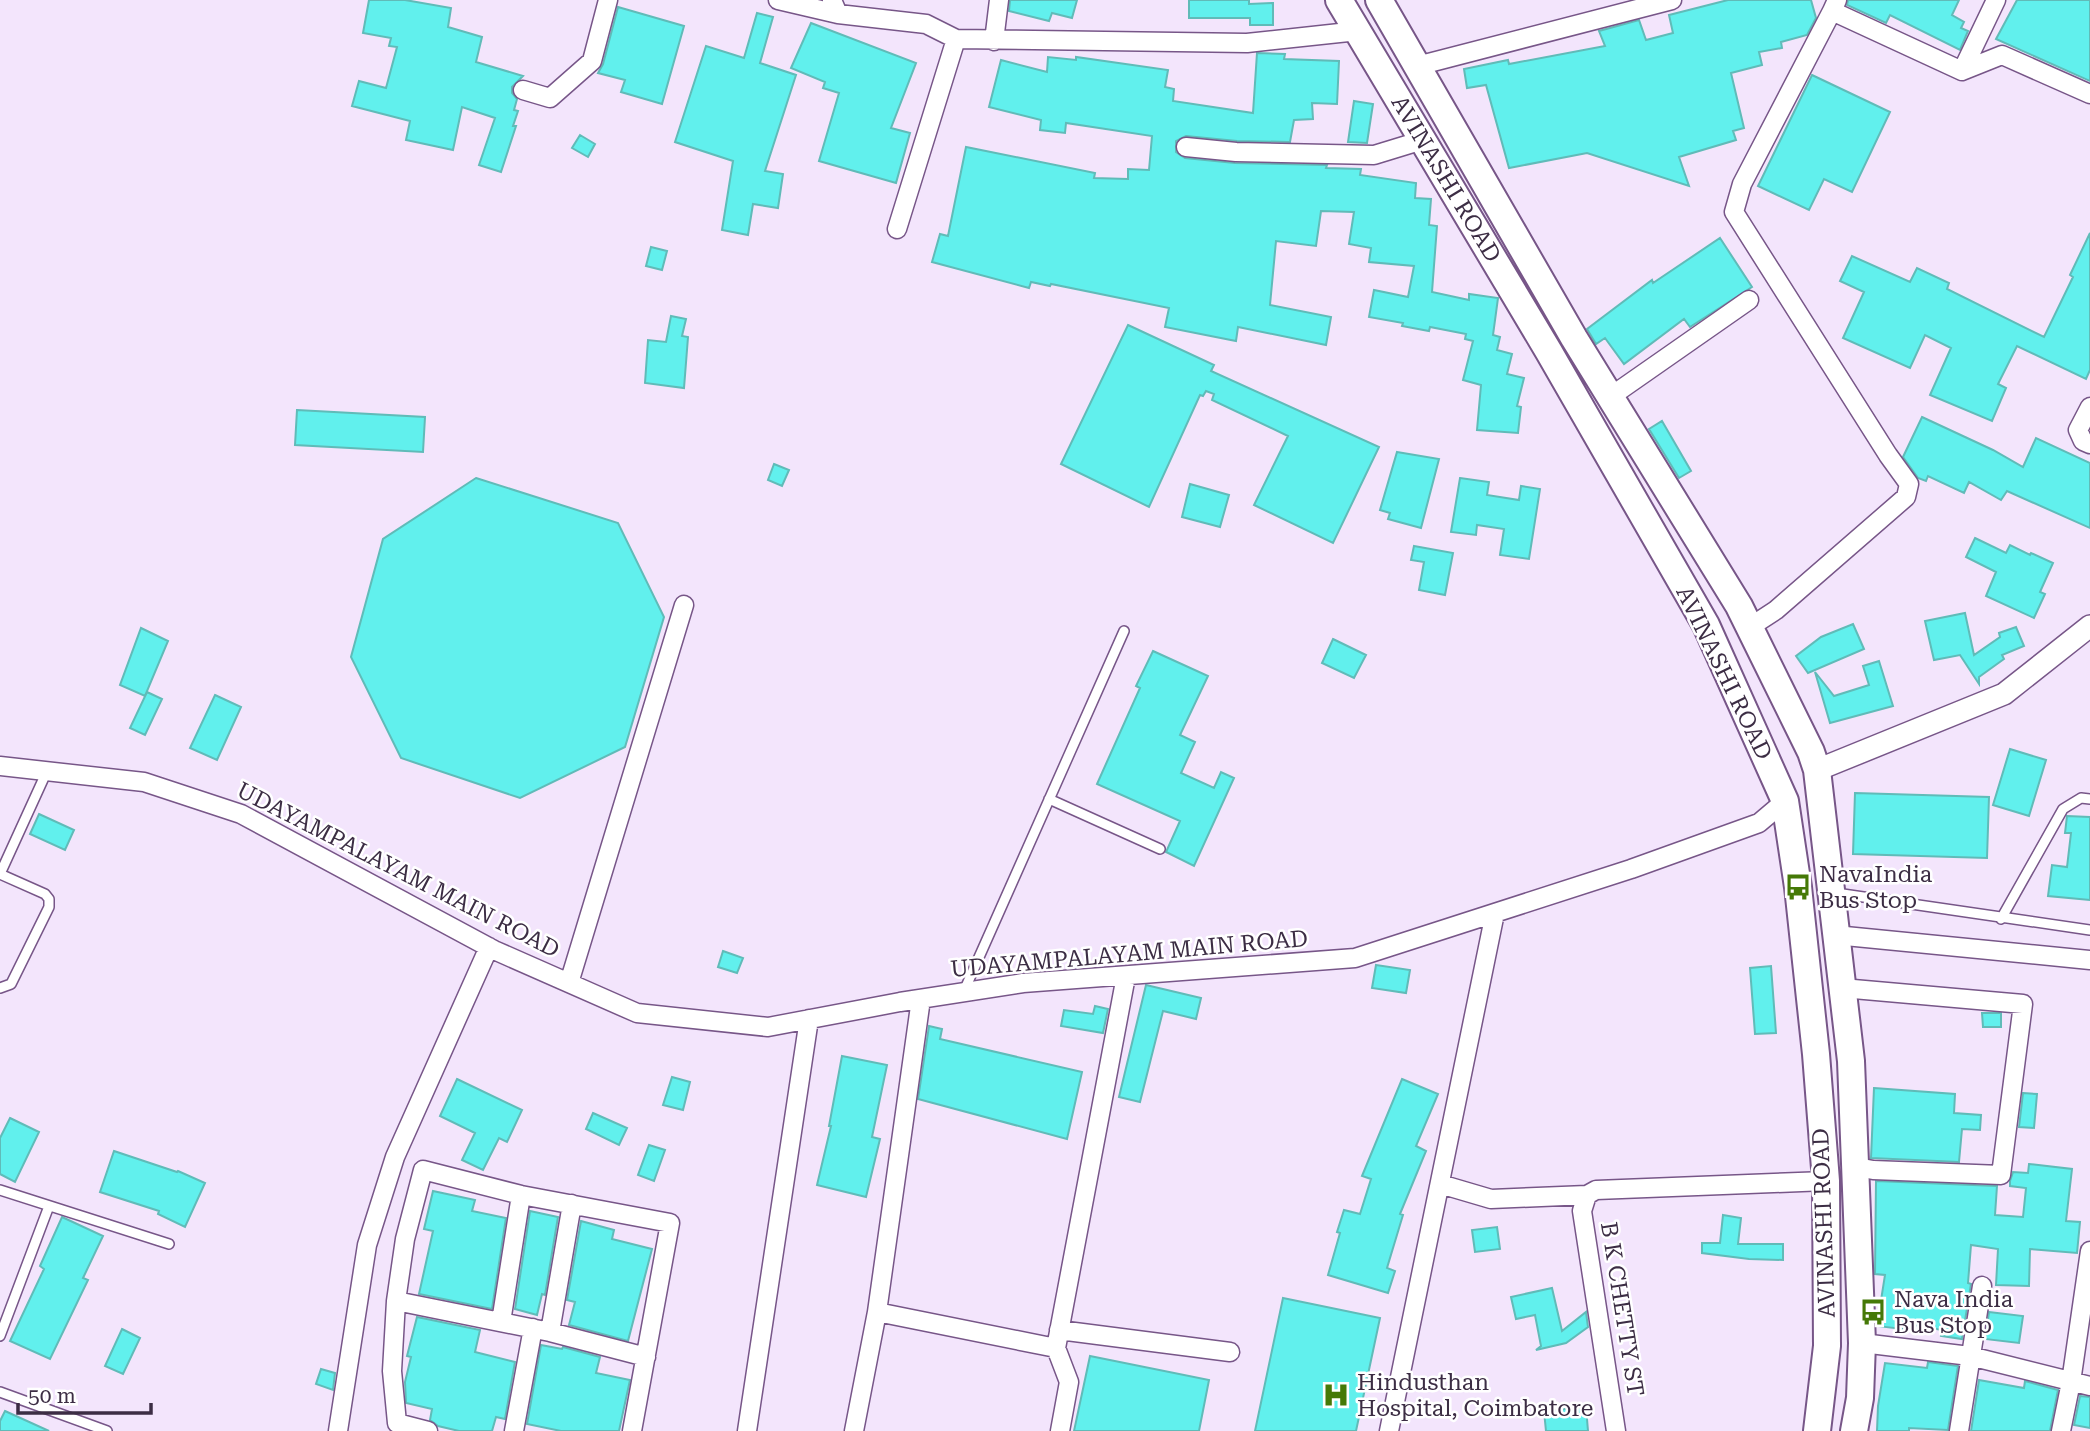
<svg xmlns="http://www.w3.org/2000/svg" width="2090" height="1431" viewBox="0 0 2090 1431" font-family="'Roboto Serif',serif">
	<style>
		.building { fill: #61f0ed; stroke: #60bbb8; stroke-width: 2 }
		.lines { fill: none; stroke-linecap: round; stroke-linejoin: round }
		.service-casing { stroke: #775688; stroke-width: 12 }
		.minor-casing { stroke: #775688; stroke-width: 21 }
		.tertiary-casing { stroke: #775688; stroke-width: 24 }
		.primary-casing { stroke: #775688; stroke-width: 30 }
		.service { stroke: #fff; stroke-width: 9 }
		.minor { stroke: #fff; stroke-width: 18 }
		.tertiary { stroke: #fff; stroke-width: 21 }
		.primary { stroke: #fff; stroke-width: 26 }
		.labels { text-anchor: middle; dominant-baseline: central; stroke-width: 5; stroke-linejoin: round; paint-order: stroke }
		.street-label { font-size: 23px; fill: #3c2d44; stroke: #fff }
		.poi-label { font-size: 23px; fill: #3c2d44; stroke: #fff; text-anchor: start }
	</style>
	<rect width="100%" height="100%" fill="#f3e5fc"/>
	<path class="building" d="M369,0H405L451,8L448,27L482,37L476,62L523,76L512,87V93L517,99L514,110L518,111L513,126H516L501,172L479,165L495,118L462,107L453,150L406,140L410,121L352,106L359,81L386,88L397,47L389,46L391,38L363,33Z
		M1010,0H1077L1072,18L1052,13L1049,21L1009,11Z
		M1189,0H1249V4L1273,3V25H1250V18H1189Z
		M1728,0H1811L1816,18L1807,35L1781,42L1782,48L1759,52L1762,65L1731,73L1744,128L1733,131L1736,140L1679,157L1689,186L1587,153L1509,168L1486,85L1467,88L1464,69L1508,60L1509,64L1605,46L1599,31L1639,20L1646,40L1673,33L1669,15Z
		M1848,0H1959L1952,15L1964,22L1961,28L1968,31L1960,50L1890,15L1886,23L1847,5Z
		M2017,0H2090V81L1996,39Z
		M618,7L684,26L662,104L621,92L625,80L598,73L603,64Z
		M757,13L773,17L760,63L796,75L765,171L783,174L778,208L753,204L748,235L722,230L733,161L675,142L706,46L744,58Z
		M811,23L916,63L891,128L910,133L896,183L819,161L839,93L823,88L825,82L791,68Z
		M1257,53L1285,54L1284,59L1339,61L1337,104L1312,103L1313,119L1294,120L1290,142L1237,141L1186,136L1176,141V152L1185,158L1235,163L1327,165L1326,168L1361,169L1360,175L1416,183L1415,198L1431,199L1429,225L1437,226L1432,292L1469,300V294L1498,298L1493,335L1500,337L1497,350L1512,354L1507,374L1524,378L1517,406L1521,407L1518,433L1477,430L1481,385L1463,380L1473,341L1465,339L1466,334L1430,327L1429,331L1402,326L1403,323L1369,317L1374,290L1408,297L1414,266L1369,262L1371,248L1349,244L1354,212L1321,211L1316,246L1276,241L1270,305L1331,317L1326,345L1238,327L1236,341L1165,327L1169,308L1051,284L1050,286L1031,282L1029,288L932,262L940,234L948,236L966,147L1095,173L1094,178L1128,179V169L1149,170L1152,136L1066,123L1065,133L1040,130L1041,120L989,107L1001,60L1047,72L1048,57L1076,60V57L1168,70L1165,87L1174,89L1173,101L1253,113Z
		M1812,75L1890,112L1852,192L1824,179L1809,210L1758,186Z
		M1354,101L1373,104L1367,143L1348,142Z
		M580,135L595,144L588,157L572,148Z
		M2090,233V370L2086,379L2017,346L1998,384L2006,388L1992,421L1930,395L1951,348L1925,335L1910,368L1843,338L1864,292L1840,281L1852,256L1910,282L1917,268L1949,283L1947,289L2044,337L2073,277L2070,275Z
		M1720,238L1752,287L1690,327L1684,319L1624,364L1605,338L1596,344L1587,329L1652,280L1653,283Z
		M651,247L667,251L662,270L646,266Z
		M671,316L686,319L682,336L688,337L684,388L645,383L648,340L666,342Z
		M1128,325L1214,365L1211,371L1379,447L1333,543L1254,505L1288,436L1212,400L1214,394L1206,391L1203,396L1200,395L1149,507L1061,464Z
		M297,410L425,417L423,452L295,445Z
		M1922,417L1993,450L2023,467L2036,438L2090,463V528L2007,491L2001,500L1969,482L1964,493L1928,476L1926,481L1918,478L1903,457Z
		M1662,421L1691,471L1679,478L1649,429Z
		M1397,452L1439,459L1421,528L1388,519L1390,513L1380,510Z
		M774,464L789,470L782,486L768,480Z
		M476,478L618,523L664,617L625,747L520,798L401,758L351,657L383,539Z
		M1460,478L1489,482L1487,495L1519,500L1521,486L1540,489L1529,559L1500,555L1504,529L1477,525L1476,535L1451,532Z
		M1190,484L1229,495L1220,527L1182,517Z
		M1975,538L2006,553L2010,545L2030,555L2031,553L2053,563L2040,592L2045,594L2034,618L1986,596L1996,572L1966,557Z
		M1414,546L1453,553L1445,595L1419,590L1424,562L1411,560Z
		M1965,613L1974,655L2000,637L1999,633L2016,627L2024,646L2002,655L2004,659L1979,677V684L1960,655L1934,660L1925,621Z
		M1853,624L1864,649L1808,673L1796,656L1821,637Z
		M141,628L168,641L145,696L120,685Z
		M1333,639L1366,655L1354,678L1322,663Z
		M1153,651L1208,676L1180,735L1195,742L1181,773L1214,788L1221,772L1234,778L1194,866L1166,852L1180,821L1097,784L1140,688L1136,686Z
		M1879,661L1893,706L1830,723L1815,672L1834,696L1869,685L1863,666Z
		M147,692L162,699L145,735L130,728Z
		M215,695L241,707L217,760L190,748Z
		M2010,749L2046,760L2029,816L1993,805Z
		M1855,793L1989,797L1987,858L1853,854Z
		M39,814L74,830L65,850L30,834Z
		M2067,816L2090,817V900L2048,896L2052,865L2067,867L2071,833H2065Z
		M723,951L743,958L737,973L718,967Z
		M1376,965L1410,970L1406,993L1372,988Z
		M1771,966L1776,1033L1755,1034L1750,968Z
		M1146,985L1201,998L1196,1019L1163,1011L1140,1102L1119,1097Z
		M1095,1006L1108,1009L1103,1033L1061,1026L1064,1010L1093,1014Z
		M1982,1013H2001V1027H1983Z
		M929,1026L942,1029L940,1039L1082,1072L1067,1139L918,1099Z
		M842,1056L887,1065L872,1137L880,1139L866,1197L817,1185L831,1126H829Z
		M672,1077L690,1082L683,1110L663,1105Z
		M457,1079L522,1110L507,1142L499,1138L483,1170L462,1160L475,1133L440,1116Z
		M1402,1079L1438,1094L1416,1146L1426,1151L1400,1214L1403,1215L1387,1268L1395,1271L1388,1293L1328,1275L1340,1233L1337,1232L1344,1210L1360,1214L1371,1179L1362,1176Z
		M1874,1088L1955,1094L1954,1113L1981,1115L1980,1130L1962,1129L1959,1162L1871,1158Z
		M2023,1093L2037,1094L2034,1128L2019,1127Z
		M593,1113L627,1128L619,1145L586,1129Z
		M10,1118L39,1132L15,1182L0,1174V1138Z
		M649,1145L665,1150L654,1181L638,1175Z
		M114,1151L177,1172L178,1171L205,1183L185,1227L158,1214L159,1211L100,1192Z
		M2029,1164L2072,1169L2066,1221L2080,1222L2077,1253L2030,1249L2029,1286L1996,1285L1998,1249L1971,1245L1968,1283L1971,1284L1962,1339L1941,1336L1942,1330L1903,1323L1902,1329L1877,1326L1885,1275L1875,1274L1876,1181L1997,1186L1995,1215L2023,1217L2026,1188L2010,1186V1181L2013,1172L2028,1173Z
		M433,1191L475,1200L472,1211L506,1218L492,1309L419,1294L433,1231L424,1229Z
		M530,1211L558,1217L545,1295L542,1294L537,1315L515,1309Z
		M1723,1215L1741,1218L1738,1244H1783V1260L1749,1259L1702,1253V1243H1720Z
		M62,1217L103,1236L83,1278L88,1280L50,1359L10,1341L44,1269L40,1266Z
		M581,1221L614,1230L612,1239L652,1249L628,1341L569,1325L575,1302L567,1300Z
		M1497,1227L1500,1249L1475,1252L1472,1230Z
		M1552,1288L1562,1331L1586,1312L1588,1327L1566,1343L1536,1350L1541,1346L1535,1315L1516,1319L1511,1297Z
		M1283,1298L1380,1318L1356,1431H1255Z
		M1989,1312L2023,1316L2019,1343L1985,1339Z
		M417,1317L480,1330L475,1352L515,1362L505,1419L496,1417L492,1431H459L438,1426L430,1420L432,1409L406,1403L405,1382L411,1357L407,1356Z
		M122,1329L140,1338L123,1374L105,1366Z
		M541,1345L562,1349L563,1347L600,1357L596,1373L630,1380L619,1431H561L527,1424Z
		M1090,1356L1209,1380L1199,1431H1074Z
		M1928,1362L1958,1366L1948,1430L1909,1428V1431H1877L1878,1406L1885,1363L1927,1368Z
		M321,1369L335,1373L333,1390L316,1384Z
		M1979,1380L2024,1388L2025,1381L2058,1390L2050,1431H1971Z
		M2080,1396L2090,1397V1428L2074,1425Z
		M1586,1407L1588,1431H1546L1544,1411Z
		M5,1411L49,1431H0V1421Z"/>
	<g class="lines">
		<g class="service-casing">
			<path id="service" d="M1049,799L1160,849
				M0,874L45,894L49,899V907L11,984L0,988
				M0,874L47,771
				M1836,893L2090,930
				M2001,919L2063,809L2081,798L2090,799
				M964,991L1124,631
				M0,1190L169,1244
				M0,1336L49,1206
				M0,1392L107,1431"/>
		</g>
		<g class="minor-casing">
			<path id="minor" d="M778,0L838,14
				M832,0L838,14L926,24L956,39L1247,43L1358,31
				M1837,0L1832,11L1962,71L2002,55L2090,94
				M994,41L999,0
				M1417,66L1672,0
				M1962,71L1996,0
				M523,90L550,98L592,61L608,0
				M1186,147L1236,152L1374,155L1423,140
				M897,229L956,39
				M1610,397L1749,300
				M2090,407L2078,430L2083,441L2090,444
				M1750,627L1776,610L1906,497L1909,484L1888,455L1734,212L1742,184L1832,11
				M0,766L144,782L241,814L494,950L637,1013L768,1027L900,1002L1023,983L1355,958L1631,869L1759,823L1785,801
				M1835,935L2090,960
				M569,983L684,605
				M1842,988L2023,1004L2001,1175L1873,1170L1857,1167
				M921,999L877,1312L1056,1348
				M1440,1184L1491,1199L1587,1195
				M396,1301L550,1332L646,1357
				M501,1322L521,1195
				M1059,1330L1230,1352
				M550,1332L572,1204
				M1862,1343L1970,1356L2090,1386
				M338,1431L367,1245L395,1157L489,947
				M428,1431L397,1423L392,1371L396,1301L405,1239L423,1170L521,1195L670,1223L632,1431
				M514,1431L533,1328
				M747,1431L809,1019
				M854,1431L877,1312
				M1060,1431L1069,1382L1056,1348L1126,976
				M1389,1431L1495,913
				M1616,1431L1582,1211L1587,1195L1596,1190L1826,1181
				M1959,1431L1982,1286
				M2061,1431L2071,1382L2090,1251"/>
		</g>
		<g class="tertiary-casing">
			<path id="tertiary" d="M1817,770L2004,694L2090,626"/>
		</g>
		<g class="primary-casing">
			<path id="primary" d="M1339,0L1549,352L1706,625L1785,801L1798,887L1816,1054L1826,1181L1827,1346L1817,1431
				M1379,0L1574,338L1739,606L1811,752L1817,770L1851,1061L1862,1343L1860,1398L1854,1431"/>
		</g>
		<use href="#service" class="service"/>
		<use href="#minor" class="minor"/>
		<use href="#tertiary" class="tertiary"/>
		<use href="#primary" class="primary"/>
	</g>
	<defs>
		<g id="bus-bare" transform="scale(2.1)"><path d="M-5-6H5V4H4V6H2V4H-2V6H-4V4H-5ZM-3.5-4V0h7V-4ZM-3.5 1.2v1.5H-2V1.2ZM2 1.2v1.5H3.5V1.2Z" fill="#457907" stroke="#fff" stroke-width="2.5" paint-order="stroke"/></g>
		<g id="hospital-bare" transform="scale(2.1)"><path d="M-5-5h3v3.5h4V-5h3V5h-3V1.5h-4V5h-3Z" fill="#457907" stroke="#fff" stroke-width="2.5" paint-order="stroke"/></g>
	</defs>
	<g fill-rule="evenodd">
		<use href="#bus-bare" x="1798" y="887"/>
		<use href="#bus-bare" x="1873" y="1312"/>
		<use href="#hospital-bare" x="1336" y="1395"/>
	</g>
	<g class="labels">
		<g class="street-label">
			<text transform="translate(1446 179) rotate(59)">AVINASHI ROAD</text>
			<text transform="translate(1724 673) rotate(64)">AVINASHI ROAD</text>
			<text transform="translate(398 870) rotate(27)">UDAYAMPALAYAM MAIN ROAD</text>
			<text transform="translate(1129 954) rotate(-5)">UDAYAMPALAYAM MAIN ROAD</text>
			<text transform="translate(1824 1223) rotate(-92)">AVINASHI ROAD</text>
			<text transform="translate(1622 1309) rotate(81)">B K CHETTY ST</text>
		</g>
		<g class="poi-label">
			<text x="1819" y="874">NavaIndia<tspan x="1819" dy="26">Bus Stop</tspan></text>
			<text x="1894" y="1299">Nava India<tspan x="1894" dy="26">Bus Stop</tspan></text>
			<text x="1357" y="1382">Hindusthan<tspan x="1357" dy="26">Hospital, Coimbatore</tspan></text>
		</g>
	</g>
	<path d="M18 1403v10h133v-10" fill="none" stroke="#3c2d44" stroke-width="3.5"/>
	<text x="28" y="1403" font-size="21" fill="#3c2d44" stroke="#ffffff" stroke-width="5" paint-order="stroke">50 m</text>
</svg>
